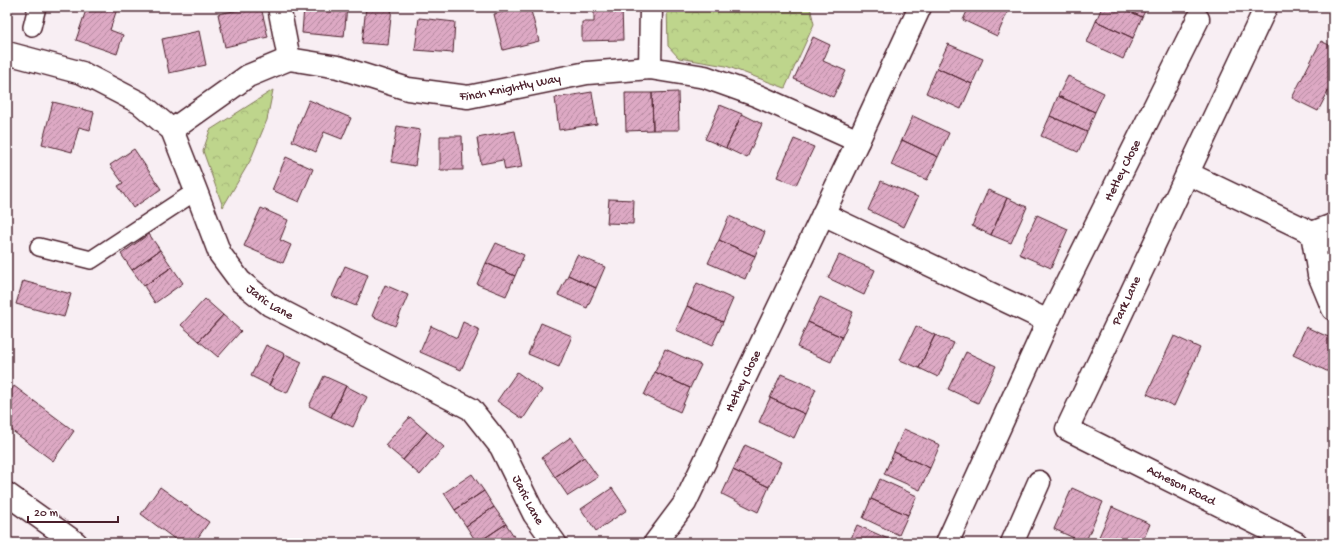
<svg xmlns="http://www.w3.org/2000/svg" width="1340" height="550" viewBox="0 0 1340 550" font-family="'Gochi Hand',sans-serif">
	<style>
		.park { fill: url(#park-crowns); stroke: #847a5c }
		.building { fill: url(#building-hatch); stroke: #4a1f2b }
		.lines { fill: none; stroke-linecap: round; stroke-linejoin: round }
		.service-casing { stroke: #4a1f2b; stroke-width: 20 }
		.minor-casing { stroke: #4a1f2b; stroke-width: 25 }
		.service { stroke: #fff; stroke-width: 17 }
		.minor { stroke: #fff; stroke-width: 22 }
		.labels { text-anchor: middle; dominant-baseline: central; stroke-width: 4; stroke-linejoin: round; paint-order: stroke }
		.street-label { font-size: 13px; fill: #4a1f2b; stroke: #fff }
	</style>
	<defs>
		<pattern id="park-crowns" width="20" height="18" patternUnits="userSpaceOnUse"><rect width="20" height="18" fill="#bed58c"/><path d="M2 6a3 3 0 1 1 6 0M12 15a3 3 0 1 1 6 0" fill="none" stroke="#a5b679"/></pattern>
		<pattern id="building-hatch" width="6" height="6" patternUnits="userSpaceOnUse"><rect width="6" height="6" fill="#dda9c4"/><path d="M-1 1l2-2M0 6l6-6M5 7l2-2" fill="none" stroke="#b5899f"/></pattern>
	</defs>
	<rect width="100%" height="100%" fill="#f8eef3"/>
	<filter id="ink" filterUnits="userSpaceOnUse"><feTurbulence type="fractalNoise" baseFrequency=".025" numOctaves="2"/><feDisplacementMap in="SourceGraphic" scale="8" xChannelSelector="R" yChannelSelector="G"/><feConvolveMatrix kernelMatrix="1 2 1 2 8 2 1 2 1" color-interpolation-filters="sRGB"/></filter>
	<g filter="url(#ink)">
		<path class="park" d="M667,7H810L814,24L785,88L726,66L679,58L668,46Z
			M273,90L267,120L250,161L223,207L203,151L210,130Z"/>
		<path class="building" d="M87,7H110L117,9L110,30L123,35L117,54L76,40Z
			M238,7H261L268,37L225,47L218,14L239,10Z
			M304,7H347L344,37L302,33Z
			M366,7H392L388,45L362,43Z
			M522,7H530L539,41L503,50L494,14Z
			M594,7H622L623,40L582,41V22H594Z
			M969,7H998L1008,11L997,36L963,20Z
			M998,7H1010L1008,11Z
			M1102,7H1120L1142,17L1133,38L1096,21Z
			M1120,7H1147L1142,17Z
			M419,18L455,22L453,53L415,50Z
			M1096,21L1133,38L1123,59L1087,42Z
			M199,31L206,65L169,73L162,39Z
			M813,37L830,45L823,61L846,71L833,97L794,79Z
			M1321,41L1333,47V82L1318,111L1292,98Z
			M948,44L983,59L972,84L937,68Z
			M937,68L972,84L961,109L926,93Z
			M1068,76L1104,93L1095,112L1058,96Z
			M592,92L597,124L559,130L555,98Z
			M678,92L679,130H653L652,93Z
			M625,93H652L653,130L626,131Z
			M1058,96L1095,112L1087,132L1050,116Z
			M309,100L351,118L342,139L324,132L316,152L292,141Z
			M53,102L94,112L90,130L79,127L72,152L42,144Z
			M720,105L742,114L726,148L705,139Z
			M742,114L762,124L747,158L726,148Z
			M913,116L949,133L938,157L902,140Z
			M1050,116L1087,132L1078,152L1041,136Z
			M397,126L420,130L415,166L391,162Z
			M515,131L522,167L505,170L503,160L481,164L477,138Z
			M440,136H462L463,170H440Z
			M794,139L814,147L796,185L777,177Z
			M902,140L938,157L927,180L891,165Z
			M134,149L161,189L133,208L118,186L123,183L110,165Z
			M286,157L313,169L299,202L272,190Z
			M881,181L918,197L904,227L868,210Z
			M988,190L1007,198L991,235L972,226Z
			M1007,198L1027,207L1011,243L991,235Z
			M609,199L634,200L633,224L607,223Z
			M261,208L288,220L280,240L291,245L283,263L244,246Z
			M1037,215L1068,229L1051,268L1019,254Z
			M729,216L765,232L755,256L719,240Z
			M149,234L160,250L132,270L121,254Z
			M719,240L755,256L745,279L708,263Z
			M496,243L524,255L515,276L486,263Z
			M160,250L172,267L144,286L132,270Z
			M577,255L605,267L596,288L568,275Z
			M839,255L875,270L864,295L828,278Z
			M486,263L515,276L506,296L477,284Z
			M345,266L368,275L356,306L332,296Z
			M172,267L183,283L155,303L144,286Z
			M568,275L596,288L587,308L558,295Z
			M23,281L71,294L64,317L16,304Z
			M697,283L733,299L723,322L687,306Z
			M385,285L408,295L395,326L372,316Z
			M820,297L853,312L842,337L808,322Z
			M205,299L223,315L199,341L181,325Z
			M687,306L723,322L712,346L676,330Z
			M223,315L241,331L218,357L199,341Z
			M463,322L480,330L461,370L420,352L431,326L457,338Z
			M808,322L842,337L831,362L797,347Z
			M541,323L572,336L559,367L528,354Z
			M916,326L935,335L919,368L900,360Z
			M1306,327L1333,339V374L1293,355Z
			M935,335L954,343L938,377L919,368Z
			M1174,336L1200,348L1174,406L1147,394Z
			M266,345L285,354L269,385L251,376Z
			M665,349L701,365L690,388L655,372Z
			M966,352L996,366L978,403L948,389Z
			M285,354L302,362L287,393L269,385Z
			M517,372L542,390L523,419L497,401Z
			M655,372L690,388L680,412L644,395Z
			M781,374L816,389L805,414L770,398Z
			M324,376L346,386L331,417L309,406Z
			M14,386L74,431L53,461L7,427V396Z
			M346,386L367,397L353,427L331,417Z
			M770,398L805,414L794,438L759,422Z
			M410,417L427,432L403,460L385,445Z
			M904,429L940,445L930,468L894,452Z
			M427,432L444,447L420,475L403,460Z
			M571,437L584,457L555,477L542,457Z
			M745,445L781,462L769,487L733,470Z
			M894,452L930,468L920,490L884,474Z
			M584,457L598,477L568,496L555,477Z
			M733,470L769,487L758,512L722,494Z
			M472,474L484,491L455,510L444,493Z
			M880,479L917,496L908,515L871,499Z
			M160,487L209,522L194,543H180L141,514Z
			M612,488L627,510L596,531L581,509Z
			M1072,488L1103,502L1085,543L1054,529Z
			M484,491L494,507L466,526L455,510Z
			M871,499L908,515L899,535L863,518Z
			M494,507L506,524L477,543L466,526Z
			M1112,507L1150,524L1142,543H1107L1098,539Z
			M506,524L517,541L513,543H477Z
			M857,525L895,542V543H849Z"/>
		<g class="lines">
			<g class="service-casing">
				<path id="service" d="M32,27L37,7
					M39,247L91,260L196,191"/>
			</g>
			<g class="minor-casing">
				<g id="minor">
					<path d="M279,7L289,59"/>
					<path id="s1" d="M1266,7L1067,429L1296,543"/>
					<path id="s2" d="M7,53L82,73L140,103L172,130L196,191L220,254L240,281L270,305L471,409L501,447L534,514L555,543"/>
					<path d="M650,68L651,7"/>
					<path id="s3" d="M172,130L248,76L289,59L338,67L408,89L468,97L587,73L650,68L705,77L758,96L858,141"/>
					<path d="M1187,173L1333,243"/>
					<path d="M823,214L1048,321"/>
					<path d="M1333,225L1312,233L1319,275L1333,309"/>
					<path d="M7,494L76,543"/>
					<path id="s4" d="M655,543L685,503L858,141L920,7"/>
					<path id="s5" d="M947,543L1048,321L1198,19"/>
					<path d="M1012,543L1039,482"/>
				</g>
			</g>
			<use href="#service" class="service"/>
			<use href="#minor" class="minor"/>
		</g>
	</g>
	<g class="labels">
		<g class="street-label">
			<text stroke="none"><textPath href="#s3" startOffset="364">Finch Knightly Way</textPath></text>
			<text stroke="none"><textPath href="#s5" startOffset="412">Hetley Close</textPath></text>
			<text stroke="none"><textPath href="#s2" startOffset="388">Jaric Lane</textPath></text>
			<text transform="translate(1127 301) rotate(-65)">Park Lane</text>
			<text stroke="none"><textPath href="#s4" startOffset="185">Hetley Close</textPath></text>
			<text stroke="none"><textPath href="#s1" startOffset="594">Acheson Road</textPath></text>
			<text stroke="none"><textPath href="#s2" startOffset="724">Jaric Lane</textPath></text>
		</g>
	</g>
	<rect width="1340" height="550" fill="none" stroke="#fff" stroke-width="24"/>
	<rect x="12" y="12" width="1316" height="526" fill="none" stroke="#4a1f2b" stroke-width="1.5" filter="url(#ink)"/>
	<path d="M28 516v6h90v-6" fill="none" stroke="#4a1f2b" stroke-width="2"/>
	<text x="34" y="516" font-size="12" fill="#4a1f2b" stroke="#ffffff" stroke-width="3" paint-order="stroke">20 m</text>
</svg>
